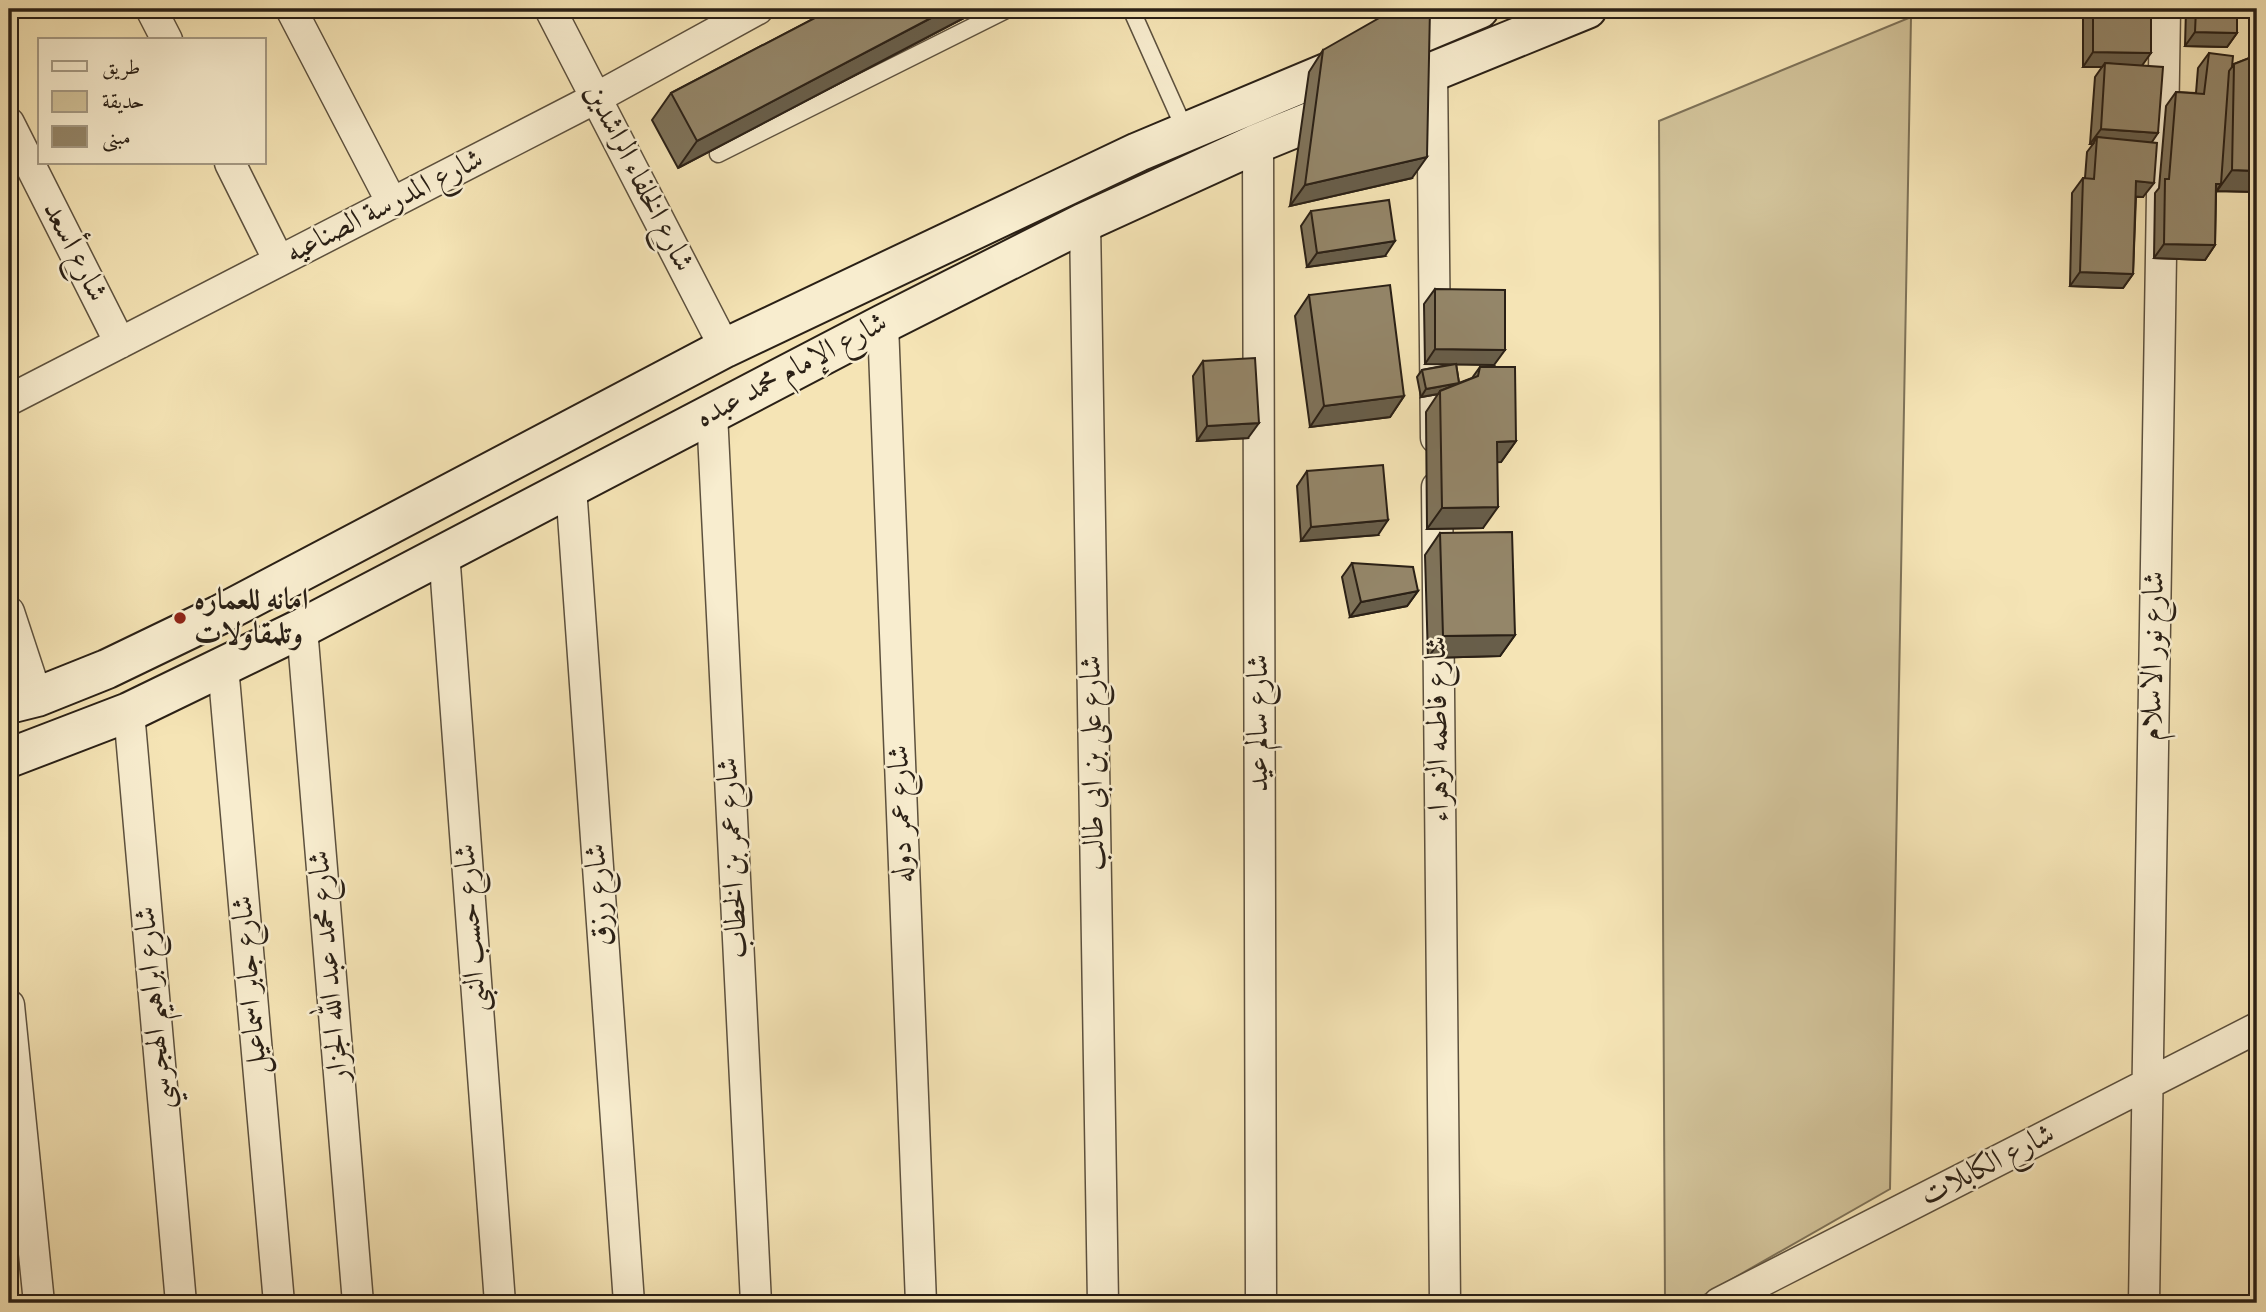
<svg xmlns="http://www.w3.org/2000/svg" width="2266" height="1312" viewBox="0 0 2266 1312" font-family="'Sorts Mill Goudy',Amiri,serif">
	<style>
		.green { fill: #d2c39a; stroke: #7e7258; stroke-width: 2 }
		.lines { fill: none; stroke-linecap: round; stroke-linejoin: round }
		.service-casing { stroke: #5d513e; stroke-width: 19 }
		.minor-casing { stroke: #5d513e; stroke-width: 33 }
		.secondary-casing { stroke: #2a2016; stroke-width: 42 }
		.service { stroke: #f8edcf; stroke-width: 16 }
		.minor { stroke: #f8edcf; stroke-width: 30 }
		.secondary { stroke: #f8edcf; stroke-width: 38 }
		.wall { fill: #7f735a; stroke: #2a2016; stroke-width: 2 }
		.shaded-wall { fill: #685e4a; stroke: #2a2016; stroke-width: 2 }
		.building { fill: #948669; stroke: #2a2016; stroke-width: 2 }
		.poi-dot { fill: #8f2418; stroke: #f8edcf; stroke-width: 2.5 }
		.labels { text-anchor: middle; dominant-baseline: central; stroke-width: 5; stroke-linejoin: round; paint-order: stroke }
		.street-label { font-size: 30px; fill: #2a2016; stroke: #f8edcf }
		.poi-label { font-size: 30px; font-weight: bold; fill: #2a2016; stroke: #f8edcf; text-anchor: start }
	</style>
	<rect width="100%" height="100%" fill="#f5e4b5"/>
	<filter id="stains"><feTurbulence type="fractalNoise" baseFrequency=".00286" numOctaves="4"/><feColorMatrix values="0 0 0 0 .2 0 0 0 0 .09 0 0 0 0 .02 0 0 0 .5 -.17"/></filter>
	<radialGradient id="worn" r=".72"><stop offset=".6" stop-color="#630" stop-opacity="0"/><stop offset="1" stop-color="#630" stop-opacity=".3"/></radialGradient>
	<path class="green" d="M1911,17L1890,1189L1690,1303H1665L1659,121Z"/>
	<g class="lines">
		<g class="service-casing">
			<path id="service" d="M1131,9L1186,132
				M718,154L1008,9"/>
		</g>
		<g class="minor-casing">
			<path id="minor" d="M151,9L167,40
				M291,9L392,203
				M550,9L725,348
				M1432,71L1436,438
				M9,123L120,343
				M1258,143L1261,1303
				M230,163L279,261
				M1085,222L1103,1303
				M883,324L921,1303
				M9,400L596,98L758,9
				M712,413L756,1303
				M571,487L629,1303
				M1437,487L1445,1303
				M444,552L500,1303
				M9,612L37,697
				M302,628L358,1303
				M223,666L279,1303
				M129,712L181,1303
				M9,1005L39,1303
				M1719,1303L2257,1028
				M2144,1303L2165,9"/>
		</g>
		<g class="secondary-casing">
			<path id="secondary" d="M9,704L37,697L107,669L219,615L725,348L1138,152L1479,9
				M9,758L129,712L302,628L883,324L1085,222L1258,143L1587,9"/>
		</g>
		<use href="#service" class="service"/>
		<use href="#minor" class="minor"/>
		<use href="#secondary" class="secondary"/>
	</g>
	<path class="wall" d="M832,9H981L678,168L652,120L671,93Z
		M1162,9H1177L1165,15Z
		M2083,9H2151L2142,66L2152,142L2143,197H2136L2133,274L2123,288L2070,286L2072,193L2083,178H2085L2087,152L2093,144H2090L2095,77L2102,67H2083Z
		M2186,9H2237V33L2227,47L2185,46Z
		M1323,50L1412,178L1290,206L1309,72Z
		M2209,53L2232,67L2234,64L2257,55V192L2217,191V190L2216,193L2215,245L2205,260L2154,258L2155,193L2159,188L2166,106L2176,92L2196,93L2198,68Z
		M1311,211L1385,256L1307,267L1301,226Z
		M1435,289L1494,365L1456,364L1459,383L1472,378L1480,367L1516,441L1501,462H1497L1483,528L1427,529L1426,412L1438,394L1421,397L1417,377L1422,370L1453,364H1425L1424,304Z
		M1309,295L1404,396L1390,417L1310,427L1295,316Z
		M1203,361L1248,438L1197,441L1193,376Z
		M1307,471L1378,535L1301,541L1297,486Z
		M1440,533L1515,635L1500,656L1428,658L1425,555Z
		M1352,563L1418,591L1407,606L1350,617L1342,577Z"/>
	<path class="shaded-wall" d="M948,9H981L678,168L697,141Z
		M1170,9H1177L1165,15Z
		M2195,32L2237,33L2227,47L2185,46Z
		M2093,52L2151,53L2141,67L2105,63L2102,67H2083Z
		M2101,129L2158,133L2148,148L2097,137L2093,144H2090Z
		M1427,157L1412,178L1290,206L1305,185Z
		M2232,170L2257,171V192L2217,191Z
		M2136,181L2154,183L2143,197L2126,196Z
		M2216,184H2221L2211,199Z
		M1395,241L1385,256L1307,267L1317,253Z
		M2164,244L2215,245L2205,260L2154,258Z
		M2080,272L2133,274L2123,288L2070,286Z
		M1435,349L1505,350L1494,365L1425,364Z
		M1459,383L1440,391L1438,394L1421,397L1426,389Z
		M1404,396L1390,417L1310,427L1324,406Z
		M1259,423L1248,438L1197,441L1207,426Z
		M1516,441L1501,462L1482,463L1497,442Z
		M1498,507L1483,528L1427,529L1442,508Z
		M1388,520L1378,535L1301,541L1311,527Z
		M1418,591L1407,606L1350,617L1361,602Z
		M1515,635L1500,656L1428,658L1443,636Z"/>
	<path class="building" d="M832,9H948L697,141L671,93Z
		M1395,9H1430L1427,157L1305,185L1323,50Z
		M2093,9H2151V53L2093,52Z
		M2196,9H2237V33L2195,32Z
		M2209,53L2233,56L2232,67L2229,71L2221,184H2216L2215,245L2164,244L2165,179H2169L2176,92L2204,94Z
		M2257,55V171L2232,170L2234,64Z
		M2105,63L2163,67L2158,133L2101,129Z
		M2097,137L2157,143L2154,183L2136,181L2133,274L2080,272L2083,178L2094,179Z
		M1389,200L1395,241L1317,253L1311,211Z
		M1390,285L1404,396L1324,406L1309,295Z
		M1435,289L1505,290V350L1435,349Z
		M1255,358L1259,423L1207,426L1203,361Z
		M1456,364L1459,383L1426,389L1422,370Z
		M1480,367H1515L1516,441L1497,442L1498,507L1442,508L1440,391L1478,376Z
		M1383,465L1388,520L1311,527L1307,471Z
		M1512,532L1515,635L1443,636L1440,533Z
		M1352,563L1413,567L1418,591L1361,602Z"/>
	<circle class="poi-dot" cx="180" cy="618" r="7"/>
	<g class="labels">
		<g class="street-label">
			<text transform="translate(638 178) rotate(63)">شارع الخلفاء الراشدين</text>
			<text transform="translate(385 207) rotate(-27)">شارع المدرسة الصناعيه</text>
			<text transform="translate(74 252) rotate(63)">شارع أسعد</text>
			<text transform="translate(792 371) rotate(-28)">شارع الإمام محمد عبده</text>
			<text transform="translate(2154 656) rotate(-89)">شارع نور الاسلام</text>
			<text transform="translate(1259 723) rotate(-90)">شارع سالم عيد</text>
			<text transform="translate(1439 729) rotate(-91)">شارع فاطمه الزهراء</text>
			<text transform="translate(1094 763) rotate(-91)">شارع على بن ابى طالب</text>
			<text transform="translate(902 814) rotate(-92)">شارع عمر دوله</text>
			<text transform="translate(734 858) rotate(-93)">شارع عمر بن الخطاب</text>
			<text transform="translate(600 895) rotate(-94)">شارع رزق</text>
			<text transform="translate(472 928) rotate(-94)">شارع حسب النبى</text>
			<text transform="translate(330 966) rotate(-95)">شارع محمد عبد الله الجزار</text>
			<text transform="translate(251 985) rotate(-95)">شارع جابر اسماعيل</text>
			<text transform="translate(155 1008) rotate(-95)">شارع ابراهيم الهجرسي</text>
			<text transform="translate(1988 1166) rotate(-27)">شارع الكابلات</text>
		</g>
		<g class="poi-label">
			<text x="194" y="601">امانه للعماره<tspan x="194" dy="34">وتلمقاولات</tspan></text>
		</g>
	</g>
	<rect width="2266" height="1312" fill="none" stroke="#f5e4b5" stroke-width="35"/>
	<rect x="10" y="10" width="2245" height="1291" fill="none" stroke="#2a2016" stroke-width="3.5"/>
	<rect x="18" y="18" width="2231" height="1277" fill="none" stroke="#2a2016" stroke-width="2"/>
	<rect x="38" y="38" width="228" height="126" fill="#f8edcf" stroke="#a69b85" stroke-width="2"/>
	<rect x="52" y="61" width="35" height="10" fill="#f8edcf" stroke="#a69b85" stroke-width="2"/>
	<text x="102" y="74" font-size="21" fill="#2a2016">طريق</text>
	<rect x="52" y="91" width="35" height="21" fill="#d2c39a" stroke="#a69b85" stroke-width="2"/>
	<text x="102" y="108" font-size="21" fill="#2a2016">حديقة</text>
	<rect x="52" y="126" width="35" height="21" fill="#948669" stroke="#a69b85" stroke-width="2"/>
	<text x="102" y="144" font-size="21" fill="#2a2016">مبنى</text>
	<rect width="100%" height="100%" filter="url(#stains)"/>
	<rect width="100%" height="100%" fill="url(#worn)"/>
</svg>
